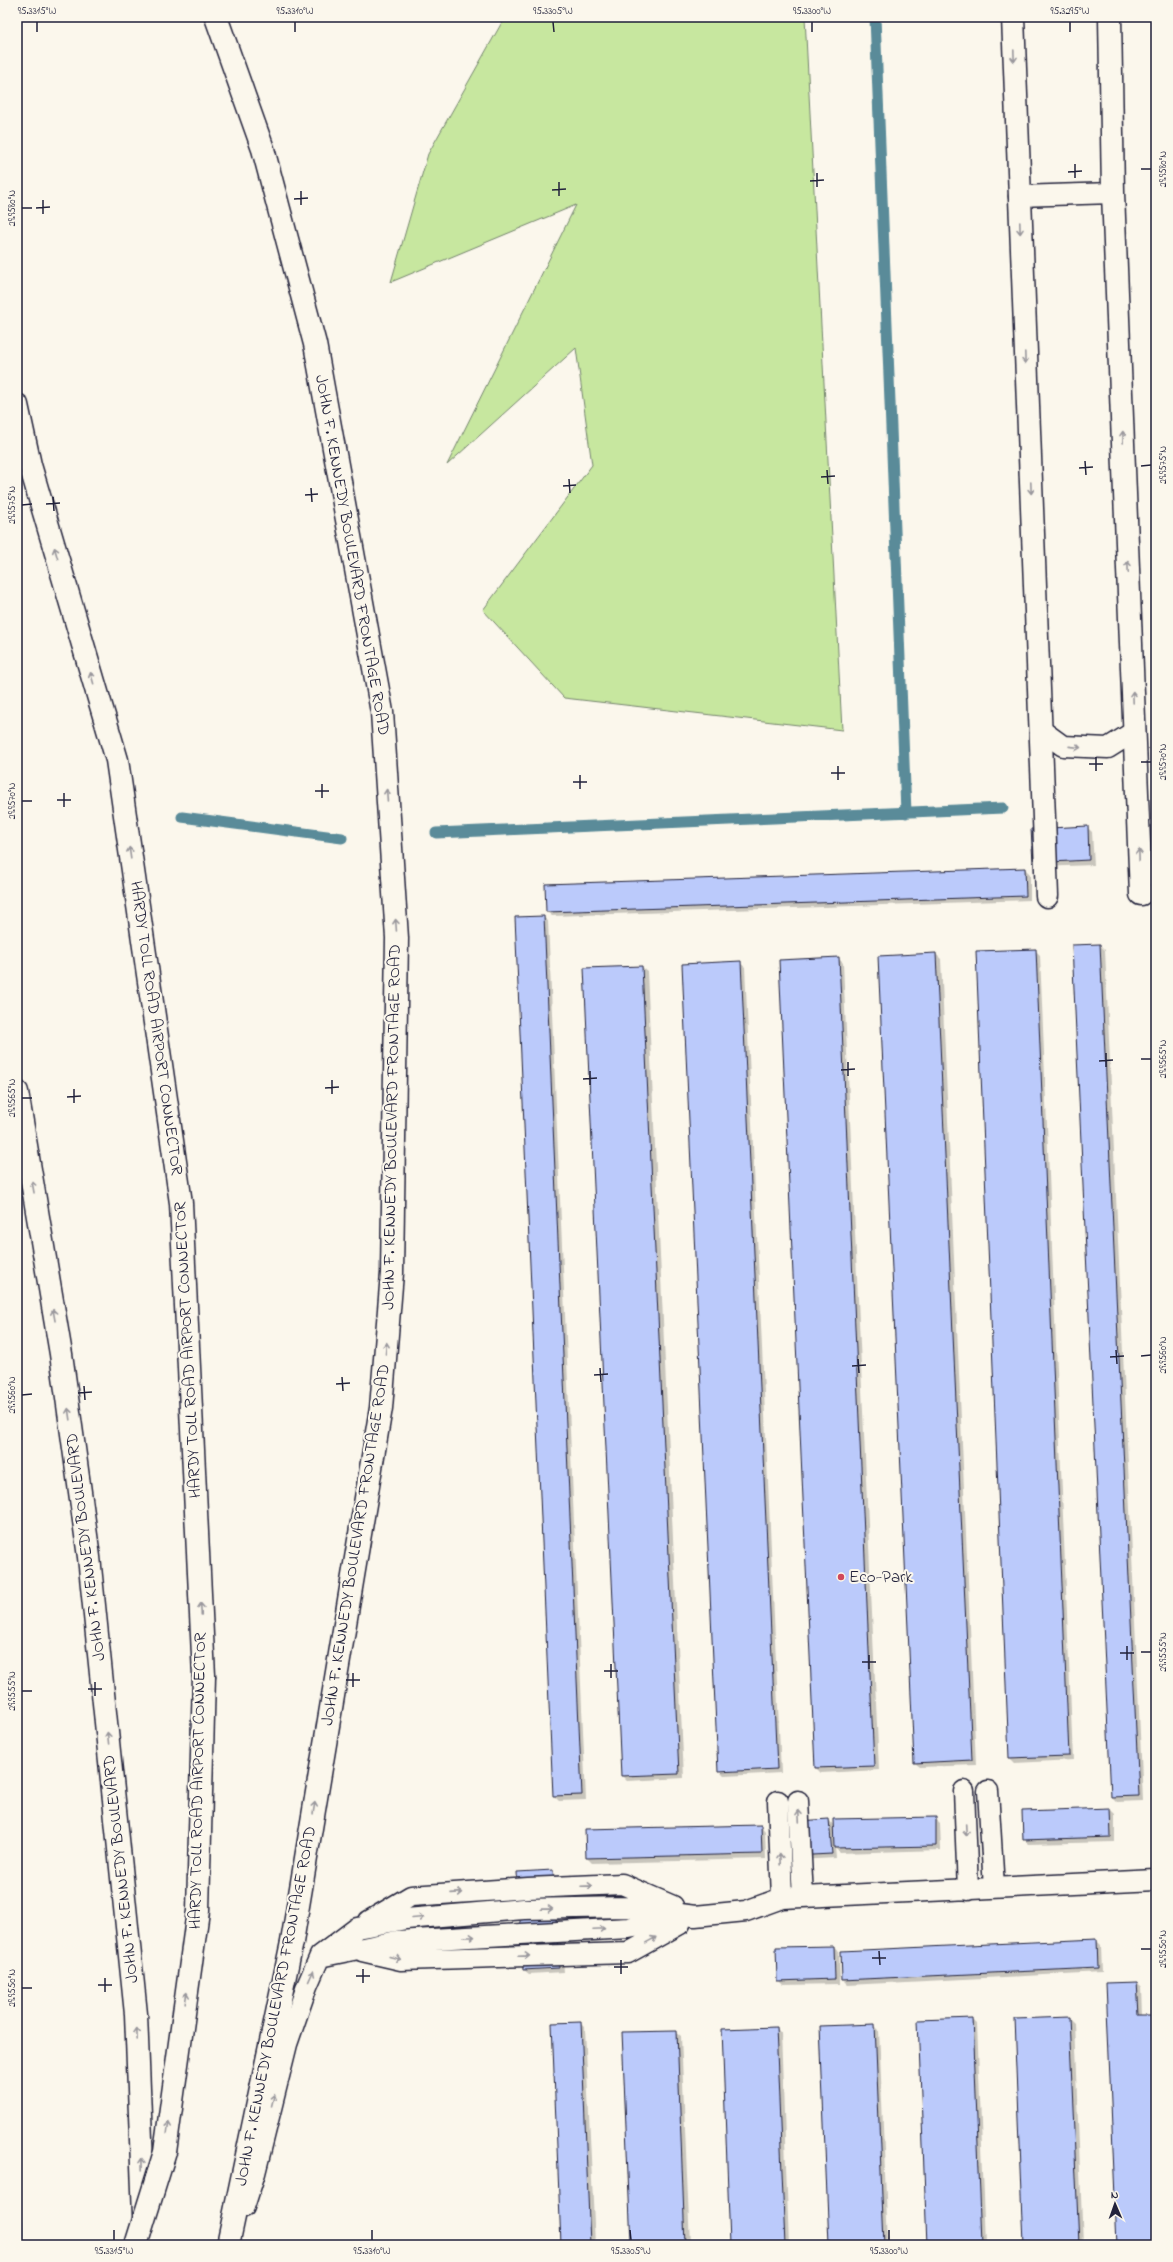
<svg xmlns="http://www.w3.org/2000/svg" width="1173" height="2262" viewBox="0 0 1173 2262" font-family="'Indie Flower',sans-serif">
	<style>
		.green { fill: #c7e79f; stroke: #74846d }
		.shadow { fill: #0003 }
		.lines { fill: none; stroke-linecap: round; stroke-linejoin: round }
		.stream { stroke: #5a8b99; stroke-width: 11 }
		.building { fill: #bbcafb; stroke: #22223b }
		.service-casing { stroke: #22223b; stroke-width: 23 }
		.minor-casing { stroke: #22223b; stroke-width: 25 }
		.tertiary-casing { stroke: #22223b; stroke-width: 25 }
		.trunk-casing { stroke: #22223b; stroke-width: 25 }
		.motorway-casing { stroke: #22223b; stroke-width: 25 }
		.service { stroke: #fbf7ec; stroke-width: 20 }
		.minor { stroke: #fbf7ec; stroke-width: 22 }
		.tertiary { stroke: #fbf7ec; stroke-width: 22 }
		.trunk { stroke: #fbf7ec; stroke-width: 22 }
		.motorway { stroke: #fbf7ec; stroke-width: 22 }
		.motorway-bridge-casing { stroke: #22223b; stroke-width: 25; stroke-linecap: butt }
		.motorway-bridge { stroke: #fbf7ec; stroke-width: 22 }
		.oneway { stroke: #99979c }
		.ticks { fill: none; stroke: #22223b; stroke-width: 1.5 }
		.poi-dot { fill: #d1495b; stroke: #fbf7ec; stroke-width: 1.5 }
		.labels { text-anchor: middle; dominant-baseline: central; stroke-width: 4; stroke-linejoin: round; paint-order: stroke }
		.street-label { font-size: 17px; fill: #22223b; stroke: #fbf7ec }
		.poi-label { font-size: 17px; fill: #22223b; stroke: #fbf7ec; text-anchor: start }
		.neatline { fill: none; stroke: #22223b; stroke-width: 1.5 }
		.ticks-label { font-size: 10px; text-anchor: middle; fill: #22223b }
	</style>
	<rect width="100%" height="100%" fill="#fbf7ec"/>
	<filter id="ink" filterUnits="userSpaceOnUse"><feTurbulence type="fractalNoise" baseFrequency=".025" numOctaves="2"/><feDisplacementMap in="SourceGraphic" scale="8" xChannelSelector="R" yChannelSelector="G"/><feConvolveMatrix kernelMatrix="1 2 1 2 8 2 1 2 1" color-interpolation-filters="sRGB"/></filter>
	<g filter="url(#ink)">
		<path class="green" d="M505,17H805L842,730L564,698L483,610L592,465L576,348L447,465L576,205L391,282L428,154Z"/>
		<path class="shadow" d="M1087,827L1092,832L1094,865L1039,867L1034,862Z
			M1025,869L1030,874V900L552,916L547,912Z
			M543,917L548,921L586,1800L559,1801L554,1796Z
			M1100,945L1105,950L1143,1801L1117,1802L1112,1797Z
			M1035,950L1040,955L1073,1760L1015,1763L1010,1758L977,952Z
			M936,954L941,959L976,1765L920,1767L915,1763Z
			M838,958L843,963L879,1770L821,1773L816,1768Z
			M740,963L745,967L781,1773L724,1776L719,1771Z
			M642,967L647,971L684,1778L627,1781L622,1776Z
			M1110,1809L1115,1814V1842L1029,1844L1024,1839Z
			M935,1818L940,1823L941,1850L840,1853L835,1848L836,1858L778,1861L829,1820L834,1826Z
			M761,1826L765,1831L766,1859L592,1863L587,1858Z
			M552,1871L557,1876L564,1972L529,1974L524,1970Z
			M1096,1940L1101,1945L1102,1972L848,1985L843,1980Z
			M834,1947L839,1951L840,1984L783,1985L778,1980Z
			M1137,1983L1142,1988L1143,2015H1156V2245H1118Z
			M1069,2018L1074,2023L1083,2245H1025Z
			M972,2019L977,2024L986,2245H928Z
			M580,2023L585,2028L595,2245H562Z
			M874,2025L879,2030L888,2245H830Z
			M776,2028L781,2033L789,2245H731Z
			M676,2032L681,2036L690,2245H632Z"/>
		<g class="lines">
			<path class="stream" d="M875,17L906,813
				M182,817L342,838
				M436,833L1003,808
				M17,2222L18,2245"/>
		</g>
		<path class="building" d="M1088,826L1089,860L1033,863L1031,829Z
			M1025,868L1026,896L546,912L545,884Z
			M544,916L582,1795L553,1796L515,917Z
			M1100,944L1139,1796L1111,1797L1072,945Z
			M1036,949L1069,1756L1009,1758L976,951Z
			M936,953L972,1760L914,1763L878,956Z
			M839,957L874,1766L815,1768L779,960Z
			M741,961L777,1769L718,1772L682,964Z
			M642,966L679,1774L621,1776L584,968Z
			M1110,1808L1111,1837L1023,1840L1022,1811Z
			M936,1817V1846L834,1848L833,1819Z
			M829,1819L832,1854L772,1857L770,1823Z
			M761,1825L762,1854L586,1858L585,1829Z
			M553,1870L559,1968L523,1970L517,1872Z
			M1097,1939L1098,1968L842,1980L841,1951Z
			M834,1946L835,1979L777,1981L776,1947Z
			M1137,1982L1139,2014H1156V2245H1117L1106,1983Z
			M1069,2017L1079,2245H1024L1015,2019Z
			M973,2018L982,2245H927L918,2020Z
			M581,2022L590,2245H561L552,2023Z
			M875,2024L884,2245H829L820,2026Z
			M776,2027L785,2245H730L722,2029Z
			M677,2031L685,2245H631L622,2032Z"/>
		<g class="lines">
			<g class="service-casing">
				<path id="service" d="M1019,196L1113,193
					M1041,730L1063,746L1108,748L1135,731
					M964,1791L968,1890
					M988,1791L994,1888
					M778,1801L782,1898
					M798,1801L803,1897
					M369,1921L411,1896L528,1888L622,1884L673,1906
					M362,1951L401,1960L628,1953L680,1924
					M324,1956L397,1941L629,1928L675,1919
					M244,2207L255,2173L287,2044L307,1986L320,1956L357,1928L406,1919L524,1909L627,1907L695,1916L746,1911L782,1898L1156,1880"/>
			</g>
			<g class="minor-casing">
				<path id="minor" d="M1013,17L1047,896
					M1110,17L1113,193L1141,894"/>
			</g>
			<g class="tertiary-casing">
				<path id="tertiary" d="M216,17L263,149L315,344L382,712L397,938L392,1273L381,1408L292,1942L228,2245"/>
			</g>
			<g class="trunk-casing">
				<path id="trunk" d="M17,1092L61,1354L89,1557L136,2014L144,2215"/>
			</g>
			<g class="motorway-casing">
				<path id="motorway" d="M17,405L30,465L117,760L181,1203L204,1676"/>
			</g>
			<use href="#service" class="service"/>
			<use href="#minor" class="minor"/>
			<use href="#tertiary" class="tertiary"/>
			<use href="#trunk" class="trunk"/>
			<use href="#motorway" class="motorway"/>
			<g class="motorway-bridge-casing">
				<path id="motorway-bridge" d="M136,2245L165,2152L198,1911L204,1676"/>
			</g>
			<use href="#motorway-bridge" class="motorway-bridge"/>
		</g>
		<defs><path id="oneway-shaft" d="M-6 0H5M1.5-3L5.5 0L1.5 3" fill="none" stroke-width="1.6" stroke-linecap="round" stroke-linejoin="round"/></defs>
		<g class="oneway">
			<use href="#oneway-shaft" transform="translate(1014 56) rotate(88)"/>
			<use href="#oneway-shaft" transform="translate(1020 228) rotate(88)"/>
			<use href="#oneway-shaft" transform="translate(1025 358) rotate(88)"/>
			<use href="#oneway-shaft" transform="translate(1123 437) rotate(-92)"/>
			<use href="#oneway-shaft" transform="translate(1031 488) rotate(88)"/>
			<use href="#oneway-shaft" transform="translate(56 553) rotate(-106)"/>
			<use href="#oneway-shaft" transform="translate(1128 567) rotate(-92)"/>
			<use href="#oneway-shaft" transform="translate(92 678) rotate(-106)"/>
			<use href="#oneway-shaft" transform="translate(1133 697) rotate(-92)"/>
			<use href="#oneway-shaft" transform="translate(1075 747) rotate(6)"/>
			<use href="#oneway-shaft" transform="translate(387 795) rotate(-94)"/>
			<use href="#oneway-shaft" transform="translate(130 853) rotate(-98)"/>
			<use href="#oneway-shaft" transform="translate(1139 855) rotate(-92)"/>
			<use href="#oneway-shaft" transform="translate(396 925) rotate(-94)"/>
			<use href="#oneway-shaft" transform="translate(33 1187) rotate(-100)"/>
			<use href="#oneway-shaft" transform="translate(54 1315) rotate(-100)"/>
			<use href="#oneway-shaft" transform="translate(386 1348) rotate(-85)"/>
			<use href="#oneway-shaft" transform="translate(69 1414) rotate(-98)"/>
			<use href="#oneway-shaft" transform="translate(201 1609) rotate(-93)"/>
			<use href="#oneway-shaft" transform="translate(108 1738) rotate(-96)"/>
			<use href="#oneway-shaft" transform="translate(314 1808) rotate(-81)"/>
			<use href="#oneway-shaft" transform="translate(799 1816) rotate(-93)"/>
			<use href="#oneway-shaft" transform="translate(966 1830) rotate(87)"/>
			<use href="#oneway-shaft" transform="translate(780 1859) rotate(-92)"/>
			<use href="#oneway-shaft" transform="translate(587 1886) rotate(-2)"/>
			<use href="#oneway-shaft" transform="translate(457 1893) rotate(-4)"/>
			<use href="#oneway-shaft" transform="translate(547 1909) rotate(-1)"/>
			<use href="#oneway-shaft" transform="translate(418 1918) rotate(-5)"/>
			<use href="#oneway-shaft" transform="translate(599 1929) rotate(-3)"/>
			<use href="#oneway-shaft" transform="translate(469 1937) rotate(-3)"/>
			<use href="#oneway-shaft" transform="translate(651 1940) rotate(-29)"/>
			<use href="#oneway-shaft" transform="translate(524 1956) rotate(-2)"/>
			<use href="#oneway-shaft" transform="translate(395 1958) rotate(14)"/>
			<use href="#oneway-shaft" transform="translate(311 1976) rotate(-66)"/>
			<use href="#oneway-shaft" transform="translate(186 1998) rotate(-82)"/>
			<use href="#oneway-shaft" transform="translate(137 2034) rotate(-92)"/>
			<use href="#oneway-shaft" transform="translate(273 2100) rotate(-76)"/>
			<use href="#oneway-shaft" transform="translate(168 2127) rotate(-82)"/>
			<use href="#oneway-shaft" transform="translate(142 2164) rotate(-92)"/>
		</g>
	</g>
	<path class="ticks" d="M37,22V32M295,22V32M553,22L554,32M812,22V32M1070,22V32M1075,164V178M1141,169H1151M1068,172L1082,171M817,173V187M810,181L824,180M559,182V196M552,190L566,189M301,191V205M294,199L308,198M43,200V214M22,208H32M36,208L50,207M1085,461L1086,475M1141,466L1151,465M1079,468L1093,467M827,470L828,484M821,477L835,476M569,479L570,493M563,486L576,485M311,488L312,502M305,495L318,494M53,497L54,511M46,504L60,503M22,505L32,504M1096,757V771M1141,762H1151M1089,764H1103M838,766V780M831,773H845M580,775V789M573,782H587M322,784V798M315,791H329M64,793V807M57,800H71M22,801H32M1106,1053V1067M1141,1059H1151M1099,1061L1113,1060M848,1062V1076M841,1070L855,1069M590,1071V1085M583,1079L597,1078M332,1080V1094M325,1088L339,1087M74,1089V1103M67,1097L81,1096M22,1098H32M1116,1350L1117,1364M1141,1356L1151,1355M1110,1357L1124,1356M858,1359L859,1373M852,1366L866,1365M600,1368L601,1382M594,1375L608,1374M342,1377L343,1391M336,1384L350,1383M84,1386L85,1400M78,1393L92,1392M22,1395L32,1394M1127,1646V1660M1141,1652H1151M1120,1653H1134M869,1655V1669M862,1662H876M611,1664V1678M604,1671H618M353,1673V1687M346,1680H360M95,1682V1696M88,1689H102M22,1691H32M1141,1949H1151M879,1951L880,1965M872,1958H886M621,1960V1974M614,1967H628M363,1969V1983M356,1976H370M105,1978V1992M98,1985H112M22,1988H32M114,2230V2240M372,2230V2240M630,2230L631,2240M889,2230V2240"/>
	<circle class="poi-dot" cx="841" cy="1577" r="4"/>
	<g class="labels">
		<g class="street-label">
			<text transform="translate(352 555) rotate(80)">JOHN F. KENNEDY BOULEVARD FRONTAGE ROAD</text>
			<text transform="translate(156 1028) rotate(82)">HARDY TOLL ROAD AIRPORT CONNECTOR</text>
			<text transform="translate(392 1127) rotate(-89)">JOHN F. KENNEDY BOULEVARD FRONTAGE ROAD</text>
			<text transform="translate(188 1350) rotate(-93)">HARDY TOLL ROAD AIRPORT CONNECTOR</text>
			<text transform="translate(356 1545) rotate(-81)">JOHN F. KENNEDY BOULEVARD FRONTAGE ROAD</text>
			<text transform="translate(86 1547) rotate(-97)">JOHN F. KENNEDY BOULEVARD</text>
			<text transform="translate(198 1781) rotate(-89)">HARDY TOLL ROAD AIRPORT CONNECTOR</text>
			<text transform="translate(121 1869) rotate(-96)">JOHN F. KENNEDY BOULEVARD</text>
			<text transform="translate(276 2006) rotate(-79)">JOHN F. KENNEDY BOULEVARD FRONTAGE ROAD</text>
		</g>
		<g class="poi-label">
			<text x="849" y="1577">Eco-Park</text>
		</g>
	</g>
	<rect width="1173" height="2262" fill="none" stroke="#fbf7ec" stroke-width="44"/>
	<g transform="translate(1115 2204) rotate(358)" stroke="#fbf7ec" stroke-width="3" paint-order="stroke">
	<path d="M0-3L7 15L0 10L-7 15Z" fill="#22223b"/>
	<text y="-6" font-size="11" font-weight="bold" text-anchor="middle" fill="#22223b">N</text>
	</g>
	<rect x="22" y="22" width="1129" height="2218" class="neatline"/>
	<g class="ticks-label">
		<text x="37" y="14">95.3315°W</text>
		<text x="295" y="14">95.3310°W</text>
		<text x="553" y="14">95.3305°W</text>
		<text x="812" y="14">95.3300°W</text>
		<text x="1070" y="14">95.3295°W</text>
		<text transform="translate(1162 169) rotate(-90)" y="4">29.9580°N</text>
		<text transform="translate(11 208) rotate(-90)" y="4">29.9580°N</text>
		<text transform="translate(1162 465) rotate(-90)" y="4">29.9575°N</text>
		<text transform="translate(11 505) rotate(-90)" y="4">29.9575°N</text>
		<text transform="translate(1162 762) rotate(-90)" y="4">29.9570°N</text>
		<text transform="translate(11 801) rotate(-90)" y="4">29.9570°N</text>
		<text transform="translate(1162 1059) rotate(-90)" y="4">29.9565°N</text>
		<text transform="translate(11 1098) rotate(-90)" y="4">29.9565°N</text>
		<text transform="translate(1162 1355) rotate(-90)" y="4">29.9560°N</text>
		<text transform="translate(11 1395) rotate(-90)" y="4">29.9560°N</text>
		<text transform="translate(1162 1652) rotate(-90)" y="4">29.9555°N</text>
		<text transform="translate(11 1691) rotate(-90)" y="4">29.9555°N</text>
		<text transform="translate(1162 1949) rotate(-90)" y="4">29.9550°N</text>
		<text transform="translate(11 1988) rotate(-90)" y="4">29.9550°N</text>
		<text x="114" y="2254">95.3315°W</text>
		<text x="372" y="2254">95.3310°W</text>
		<text x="631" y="2254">95.3305°W</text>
		<text x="889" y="2254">95.3300°W</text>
	</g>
</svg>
